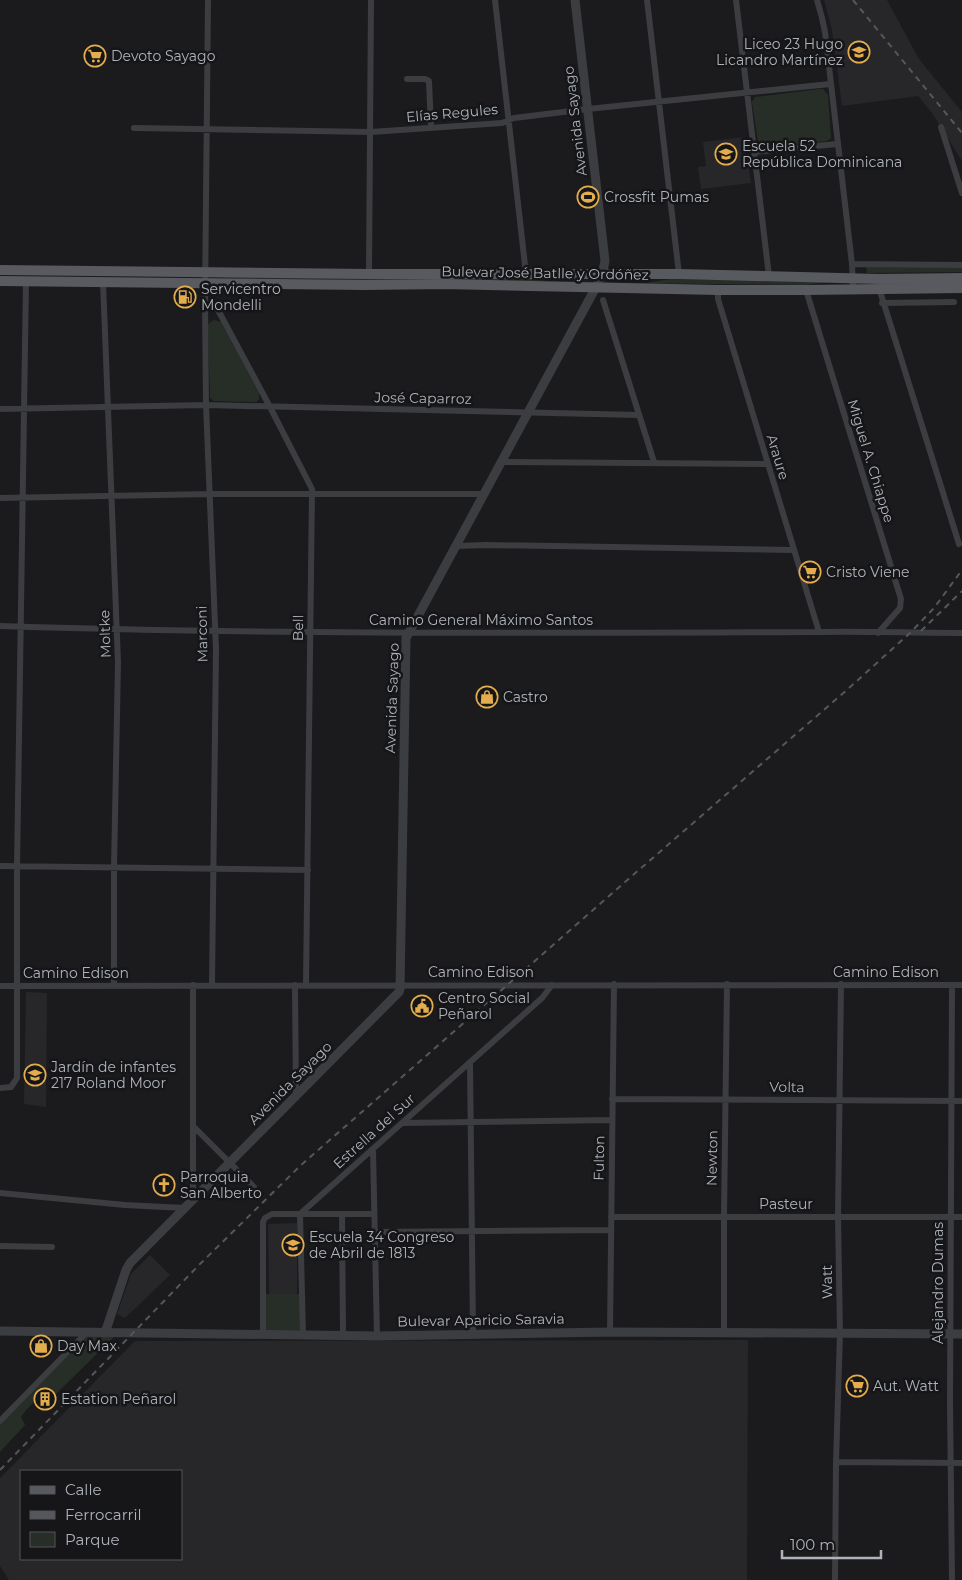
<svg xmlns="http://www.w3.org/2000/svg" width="962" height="1580" viewBox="0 0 962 1580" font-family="Montserrat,sans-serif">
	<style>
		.built { fill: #272729; fill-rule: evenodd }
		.green { fill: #272e28 }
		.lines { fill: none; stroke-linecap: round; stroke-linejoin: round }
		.minor { stroke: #3c3d41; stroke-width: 6 }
		.tertiary { stroke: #3c3d41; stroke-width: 9 }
		.primary { stroke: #585a60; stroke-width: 10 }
		.rail { stroke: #55575c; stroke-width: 2; stroke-dasharray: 6 5; stroke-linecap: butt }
		.labels { text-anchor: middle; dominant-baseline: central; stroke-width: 5; stroke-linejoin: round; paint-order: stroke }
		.poi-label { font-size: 14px; fill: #aeb3bb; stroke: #161618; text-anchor: start }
		.street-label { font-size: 14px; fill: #aeb3bb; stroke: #161618 }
	</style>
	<rect width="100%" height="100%" fill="#1b1b1d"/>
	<path class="built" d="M824,0H887L919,59L962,112V161L932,113L918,96L842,106L832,30Z
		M745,137L751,183L701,189L698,167L706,166L703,142Z
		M26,992L47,993L46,1107L24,1104Z
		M297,1223V1294H269L268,1224Z
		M150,1255L170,1275L125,1318L117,1314L131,1274Z
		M748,1340L747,1580H9L0,1566V1478L135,1341ZM21,1471H181V1559H21Z"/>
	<path class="green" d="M819,89H823L828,95L831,138L827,141L763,148L760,146L758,142L752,102L755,97Z
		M866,267H962V272L867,273Z
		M260,276L467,279H587H552L528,283L215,278Z
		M670,279L844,281L827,282L806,285L616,283H646Z
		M214,320L221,322L259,393V399L256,402L214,401L210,398L208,326L209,323Z
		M266,1294H300V1328L299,1331L266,1330Z
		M87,1336H115L56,1394L49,1387L26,1410L21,1417L25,1425L0,1452V1424Z"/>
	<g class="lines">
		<path class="minor" d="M208,0L205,301L206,405L216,649L212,984
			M495,0L526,274
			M647,0L679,274
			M736,0L769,276
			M817,0L822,18L825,32L852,264L853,289
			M407,79H425L429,81L431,128
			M941,127L962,193
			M134,128L371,132L502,123L514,118L588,109L830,84
			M754,152L837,144
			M852,264L962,265
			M369,274L371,0
			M103,282L118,662L114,868V985
			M879,288L959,544
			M718,290V299L819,632
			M806,290L901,599L900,608L878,633
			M603,300L654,462
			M205,301L218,310L270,407L312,489L306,984
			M882,303L954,302
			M0,409L206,405L639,415
			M503,462L767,464
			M0,498L211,494H484
			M456,546L486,545L793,550
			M0,626C272,635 545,633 817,632C865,631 914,633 962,633
			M0,866L308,870
			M193,985V1199
			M295,985L296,1098
			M0,986L962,985
			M470,1062L473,1334
			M0,1088L11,1087L17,1078V867L26,281
			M612,1099L962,1101
			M402,1123L612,1120
			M193,1126L254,1187
			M373,1149L377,1336
			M0,1193L125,1205L185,1208
			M342,1214L343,1335
			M611,1217H962
			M374,1232L610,1230
			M0,1246L52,1247
			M610,1332L614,984
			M724,1333V1217L727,984
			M263,1334V1222L265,1218L272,1214H374
			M303,1335L300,1214L542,998L552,985
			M0,1421L87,1332
			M836,1462L962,1463
			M835,1580L836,1462L840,1333L838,1217L841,984
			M952,1580L950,1402L952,985"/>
		<path class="tertiary" d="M0,1331L377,1336L610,1332L962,1334
			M105,1333L126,1270L130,1263L399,992L400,989L406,638L596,287L602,275L605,261L575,0"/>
		<path class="primary" d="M0,270L369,274H679L879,279L962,278
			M0,281L364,285L445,284L718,290H806L962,288"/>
		<path class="rail" d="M853,0L962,133
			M921,631L962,591
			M0,1470L199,1265L300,1166L640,869L848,689L911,632L934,608L962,570"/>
	</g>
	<defs>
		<g id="school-ring" transform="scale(1.125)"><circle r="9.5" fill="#161618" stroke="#e3ac4c" stroke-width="1.5"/><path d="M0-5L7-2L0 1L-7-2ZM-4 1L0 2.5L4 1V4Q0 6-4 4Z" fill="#e3ac4c"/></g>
		<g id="supermarket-ring" transform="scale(1.125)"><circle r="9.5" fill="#161618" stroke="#e3ac4c" stroke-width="1.5"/><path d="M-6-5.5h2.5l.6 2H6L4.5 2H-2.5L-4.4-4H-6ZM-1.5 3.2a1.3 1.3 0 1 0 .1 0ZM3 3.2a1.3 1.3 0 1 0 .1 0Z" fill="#e3ac4c"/></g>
		<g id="stadium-ring" transform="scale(1.125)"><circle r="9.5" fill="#161618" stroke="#e3ac4c" stroke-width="1.5"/><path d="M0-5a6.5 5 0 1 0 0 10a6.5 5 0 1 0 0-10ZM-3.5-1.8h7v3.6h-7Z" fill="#e3ac4c"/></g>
		<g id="fuel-ring" transform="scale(1.125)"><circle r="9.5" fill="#161618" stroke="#e3ac4c" stroke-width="1.5"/><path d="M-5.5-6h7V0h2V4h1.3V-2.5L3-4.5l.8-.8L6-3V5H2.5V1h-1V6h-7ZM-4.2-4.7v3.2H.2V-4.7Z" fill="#e3ac4c"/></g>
		<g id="shop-ring" transform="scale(1.125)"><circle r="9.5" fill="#161618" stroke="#e3ac4c" stroke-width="1.5"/><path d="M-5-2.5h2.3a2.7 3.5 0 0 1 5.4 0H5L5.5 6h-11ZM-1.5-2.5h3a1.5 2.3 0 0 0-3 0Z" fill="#e3ac4c"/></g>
		<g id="civic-ring" transform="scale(1.125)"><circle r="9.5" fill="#161618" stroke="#e3ac4c" stroke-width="1.5"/><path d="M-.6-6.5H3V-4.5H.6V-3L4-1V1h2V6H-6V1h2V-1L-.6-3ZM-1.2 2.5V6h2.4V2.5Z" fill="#e3ac4c"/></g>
		<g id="church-ring" transform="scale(1.125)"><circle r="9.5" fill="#161618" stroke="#e3ac4c" stroke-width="1.5"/><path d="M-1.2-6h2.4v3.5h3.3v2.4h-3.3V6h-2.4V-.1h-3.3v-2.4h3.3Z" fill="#e3ac4c"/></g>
		<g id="building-ring" transform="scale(1.125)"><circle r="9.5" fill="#161618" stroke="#e3ac4c" stroke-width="1.5"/><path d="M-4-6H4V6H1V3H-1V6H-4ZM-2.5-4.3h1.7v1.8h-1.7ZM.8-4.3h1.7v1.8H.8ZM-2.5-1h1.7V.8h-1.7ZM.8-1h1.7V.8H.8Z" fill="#e3ac4c"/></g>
	</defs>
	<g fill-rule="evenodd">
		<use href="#school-ring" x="859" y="52"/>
		<use href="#supermarket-ring" x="95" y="56"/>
		<use href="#school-ring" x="726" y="154"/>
		<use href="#stadium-ring" x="588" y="197"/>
		<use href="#fuel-ring" x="185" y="297"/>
		<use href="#supermarket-ring" x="810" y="572"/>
		<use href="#shop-ring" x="487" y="697"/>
		<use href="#civic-ring" x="422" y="1006"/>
		<use href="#school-ring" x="35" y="1075"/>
		<use href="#church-ring" x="164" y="1185"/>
		<use href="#school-ring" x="293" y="1245"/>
		<use href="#shop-ring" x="41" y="1346"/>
		<use href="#supermarket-ring" x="857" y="1386"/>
		<use href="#building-ring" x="45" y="1399"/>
	</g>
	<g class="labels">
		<g class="poi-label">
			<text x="843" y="44" text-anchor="end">Liceo 23 Hugo<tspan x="843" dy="16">Licandro Martínez</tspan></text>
			<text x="111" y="56">Devoto Sayago</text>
			<text x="742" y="146">Escuela 52<tspan x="742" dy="16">República Dominicana</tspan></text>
			<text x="604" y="197">Crossfit Pumas</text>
			<text x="201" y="289">Servicentro<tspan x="201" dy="16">Mondelli</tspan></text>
			<text x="826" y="572">Cristo Viene</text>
			<text x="503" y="697">Castro</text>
			<text x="438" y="998">Centro Social<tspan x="438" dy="16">Peñarol</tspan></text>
			<text x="51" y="1067">Jardín de infantes<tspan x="51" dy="16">217 Roland Moor</tspan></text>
			<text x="180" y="1177">Parroquia<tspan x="180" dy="16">San Alberto</tspan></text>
			<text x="309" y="1237">Escuela 34 Congreso<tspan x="309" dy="16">de Abril de 1813</tspan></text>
			<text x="57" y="1346">Day Max</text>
			<text x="873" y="1386">Aut. Watt</text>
			<text x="61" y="1399">Estation Peñarol</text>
		</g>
		<g class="street-label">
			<text transform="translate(452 113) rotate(-5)">Elías Regules</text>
			<text transform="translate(575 121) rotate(-97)">Avenida Sayago</text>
			<text transform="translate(545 273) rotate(1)">Bulevar José Batlle y Ordóñez</text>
			<text transform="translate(423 398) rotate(1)">José Caparroz</text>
			<text transform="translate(778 457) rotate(73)">Araure</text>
			<text transform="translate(871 461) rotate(73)">Miguel A. Chiappe</text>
			<text x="481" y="620">Camino General Máximo Santos</text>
			<text transform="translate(298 628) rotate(-89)">Bell</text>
			<text transform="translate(105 634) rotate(-92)">Moltke</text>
			<text transform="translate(202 634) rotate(-91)">Marconi</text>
			<text transform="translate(392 698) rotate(-88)">Avenida Sayago</text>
			<text x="481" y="972">Camino Edison</text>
			<text x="886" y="972">Camino Edison</text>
			<text x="76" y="973">Camino Edison</text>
			<text transform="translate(290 1083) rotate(-45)">Avenida Sayago</text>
			<text transform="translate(787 1087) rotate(1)">Volta</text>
			<text transform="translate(374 1131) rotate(-42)">Estrella del Sur</text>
			<text transform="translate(599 1158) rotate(-89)">Fulton</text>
			<text transform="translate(712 1158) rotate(-89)">Newton</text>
			<text x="786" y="1204">Pasteur</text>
			<text transform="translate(827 1282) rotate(-91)">Watt</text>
			<text transform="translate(938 1283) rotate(-90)">Alejandro Dumas</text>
			<text transform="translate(481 1320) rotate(-1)">Bulevar Aparicio Saravia</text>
		</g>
	</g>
	<rect x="20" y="1470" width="162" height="90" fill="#161618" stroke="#535559"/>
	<rect x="30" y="1486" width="25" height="8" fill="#585a60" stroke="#535559"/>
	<text x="65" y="1495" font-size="15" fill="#aeb3bb">Calle</text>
	<rect x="30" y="1511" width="25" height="8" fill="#55575c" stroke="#535559"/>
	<text x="65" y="1520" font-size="15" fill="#aeb3bb">Ferrocarril</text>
	<rect x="30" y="1532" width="25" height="15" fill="#272e28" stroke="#535559"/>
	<text x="65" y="1545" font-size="15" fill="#aeb3bb">Parque</text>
	<path d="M782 1550v8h99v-8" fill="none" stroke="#aeb3bb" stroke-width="2.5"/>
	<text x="790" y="1550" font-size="15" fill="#aeb3bb" stroke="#161618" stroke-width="4" paint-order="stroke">100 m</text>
</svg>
